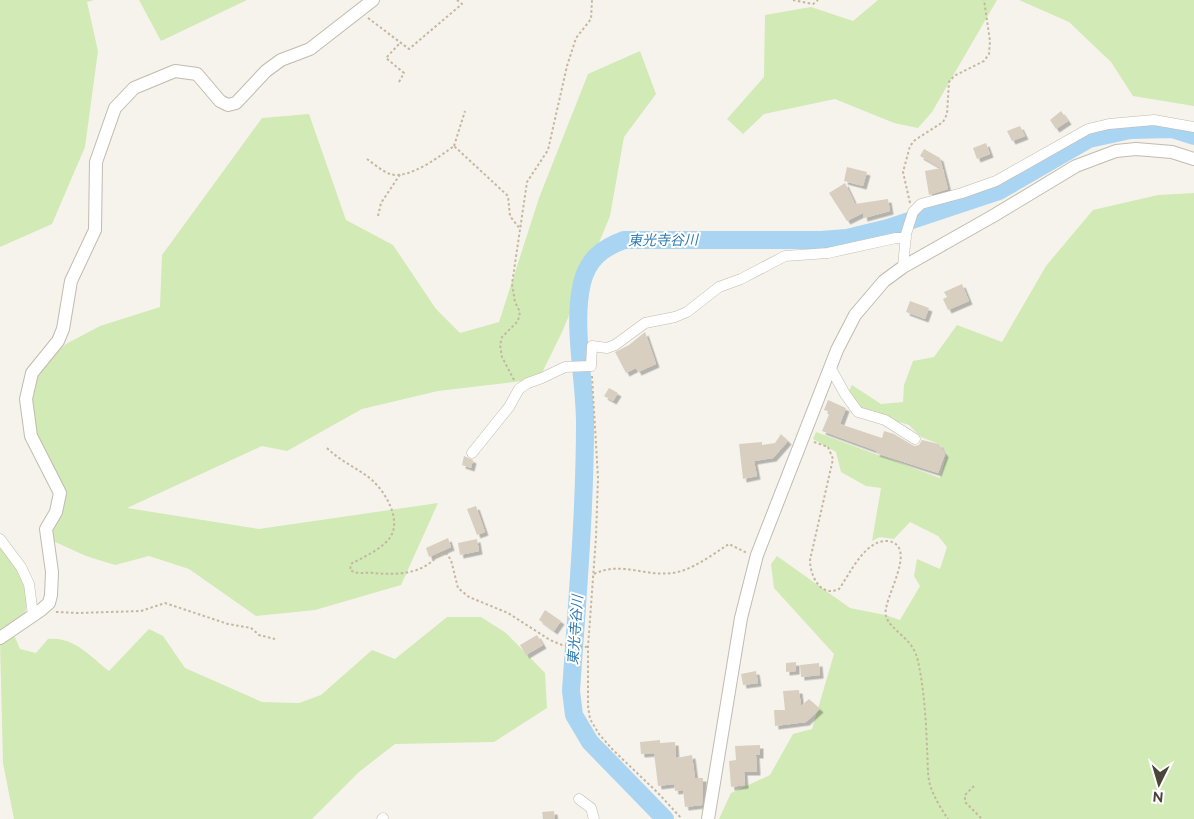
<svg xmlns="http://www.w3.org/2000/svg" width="1194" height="819" viewBox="0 0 1194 819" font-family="Raleway,'Noto Sans JP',sans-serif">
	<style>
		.green { fill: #d2eab5 }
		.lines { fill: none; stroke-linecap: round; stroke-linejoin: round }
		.river { stroke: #a9d4f2; stroke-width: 18 }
		.building { fill: #d8cfc1; filter: url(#shadow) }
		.minor-casing { stroke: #c2bbae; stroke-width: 11 }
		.tertiary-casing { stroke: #c2bbae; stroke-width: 14 }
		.path { stroke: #c4b79f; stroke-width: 2; stroke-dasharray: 2.5 2.5; stroke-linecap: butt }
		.minor { stroke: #fff; stroke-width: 10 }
		.tertiary { stroke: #fff; stroke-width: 12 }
		.labels { text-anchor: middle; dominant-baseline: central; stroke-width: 4; stroke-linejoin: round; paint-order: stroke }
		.water-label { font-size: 14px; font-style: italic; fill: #2e7ab2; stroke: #fff }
	</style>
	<defs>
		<filter id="shadow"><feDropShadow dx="3.5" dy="3.5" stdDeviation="0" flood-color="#0004"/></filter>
	</defs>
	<rect width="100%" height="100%" fill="#f6f3ec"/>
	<path class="green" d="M0,0H94L87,2L98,51L85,147L52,224L0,247Z
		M139,0H247L161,41Z
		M878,0H997L932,112L918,128L894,123L835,99L764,114L743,134L727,119L764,77L765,15L811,7L853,21Z
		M1019,0H1194V106L1133,96L1111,62L1069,22Z
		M640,51L656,94L624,137L610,216L563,330L539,379L438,391L362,409L287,451L262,446L127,508L259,529L438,503L401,585L315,610L256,616L189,569L149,556L115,565L86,556L42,536L63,495L24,422L38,369L66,344L100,326L160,307L162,255L262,118L309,114L346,220L393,245L436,309L460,333L499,322L539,198L588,74Z
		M1194,193V819H719L731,793L770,775L793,734L812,729L834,654L774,588L771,564L777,556L850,608L885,615L900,620L920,586L914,576L917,559L940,569L947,547L938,536L910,522L894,539L880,537L872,541L881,488L866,486L841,472L836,452L813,439L816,432L940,478L947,453L939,444L921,437L909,425L860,410L848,393L852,385L881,404L903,402L904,385L913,361L934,357L957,325L1002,342L1046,266L1093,210L1158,195Z
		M0,537C11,555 38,599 21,620C16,626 7,632 0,637Z
		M447,617H481L506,633L545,673L547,708L494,742L395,744L359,772L312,819H14L3,763L0,641L12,630L20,649L36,653L48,639C73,636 90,656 109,671L149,629L163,636L185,668L262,702L299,703L321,695L372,650L395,659Z"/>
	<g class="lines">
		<path class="river" d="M665,819L590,742L574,715L571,691C577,602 585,512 585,423C585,379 572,326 582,283C588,259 602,248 624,240H821L847,238L888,228L999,191L1089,139L1130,130L1172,129L1194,136"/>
	</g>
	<path class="building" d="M1061,111L1068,121L1056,129L1050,120Z
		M1020,126L1025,136L1012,141L1007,131Z
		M986,143L990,154L977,159L973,148Z
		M924,149L940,158L948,189L929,195L925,171L941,168L920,156Z
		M847,167L867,172L863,186L844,181Z
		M845,183L855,204L888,199L890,211L864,218L863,213L847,221L829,193Z
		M962,284L969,301L948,310L943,299L947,297L944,292Z
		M910,301L929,308L925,319L906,312Z
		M645,332L656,364L638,372L636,368L626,373L615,352L629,345Z
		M609,388L618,393L613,401L604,396Z
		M828,400L846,408L840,424L882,438L884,431L894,434L914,446L919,445L922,440L939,444L945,454L938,473L876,453L877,451L822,431L830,412L824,410Z
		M781,434L788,441L773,458L754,461L757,476L743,479L739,444L762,442V445L775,443Z
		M464,456L473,460L471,468L462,465Z
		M476,506L485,532L477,535L467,509Z
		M448,538L451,547L429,557L426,548Z
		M477,539L479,551L460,555L458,543Z
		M545,610L561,621L554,631L539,620Z
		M537,635L543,645L526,655L520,645Z
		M796,662V671L786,672V663Z
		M819,663L820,675L801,677L800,665Z
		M756,671L758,683L743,685L741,674Z
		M799,690L801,706L809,699L820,709L806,722L775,726L774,710H785L783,691Z
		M660,740V743L675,742L676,758L692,755L695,778H703L702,805L685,807L683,790L675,791L674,784L658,786L654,753L641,754L640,742Z
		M760,745V755H756L757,772H744L745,785L731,787L729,761L736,760L735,746Z
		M554,811L555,819H543L542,812Z"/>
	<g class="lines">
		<g class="minor-casing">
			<path id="minor" d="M903,267L906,234L913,212L921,204L962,193L996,181L1088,129L1109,124L1154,120L1194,127
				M830,367L845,394L858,412L885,420L915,439
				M472,453L509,407L519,389L528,383L542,378L565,367L591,366L592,346L607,348L615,345L645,323L675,317L687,312L719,287L741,279L785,256L828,253L896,238H906
				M0,539L21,567L29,584L33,615
				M579,799L591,808L594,819
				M382,819L383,818"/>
		</g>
		<g class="tertiary-casing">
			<path id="tertiary" d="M0,638L41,610L49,603L51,595L52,572L46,529L56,512L60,493L31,436L26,399L32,373L58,341L63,329L71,281L95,230L96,162L115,108L134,88L175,71L197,74L220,101L228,105L236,103L266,71L281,60L310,49L373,0
				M708,819L741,618L757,555L837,350L855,315L884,281L903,267L993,216L1076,166L1116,151L1136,149L1172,152L1194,159"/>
		</g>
		<path class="path" d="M793,0L813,4L818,0
			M368,18L409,49L462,4L457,0
			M399,82L404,73L386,58L400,43
			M454,146L465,111
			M367,159C374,164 382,171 390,174C409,180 440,156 454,146L508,196L510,216L520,229
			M910,203L903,172L910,146L915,140L943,122L947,114L949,82L954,76L984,61L989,54L990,41L984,0
			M378,216L381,203L401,173
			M592,376L598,478L596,537L588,647V706L590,719L599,734L613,750L658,793L682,819
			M514,380L502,357L500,345L502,337L518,321L520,312L515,302L512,284L527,182L548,150L567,66L576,38L591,19L592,0
			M814,442L828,447L833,459L810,560C810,575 820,598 839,589C850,574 865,539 888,541C920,546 881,601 886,616C890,631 913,637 918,661C924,689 926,719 927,748C928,760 927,774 930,785C934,797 941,809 948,819
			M327,448C339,460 353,466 367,476C383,487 404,520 389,539C379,551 363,557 351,564L350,570C358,575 365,572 373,573C396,575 422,575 438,555L447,554L451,560L458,588L469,597L508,613L550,640L562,645L588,647
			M594,574C622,560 649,579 678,572C697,567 713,554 729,544L747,553
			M56,612L78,613L141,611L165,603L228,624L251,628L259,635L275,639
			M974,786L965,795V802L982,819"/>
		<use href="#minor" class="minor"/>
		<use href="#tertiary" class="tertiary"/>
	</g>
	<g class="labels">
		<g class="water-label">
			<text transform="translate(663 240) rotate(-1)">東光寺谷川</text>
			<text transform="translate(575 630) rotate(-86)">東光寺谷川</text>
		</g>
	</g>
	<g transform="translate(1159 784) rotate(185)" stroke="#ffffff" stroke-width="4" paint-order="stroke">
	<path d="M0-4L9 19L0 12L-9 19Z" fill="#4b4439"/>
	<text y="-8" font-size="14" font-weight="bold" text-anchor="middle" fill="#4b4439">N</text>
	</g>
</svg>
